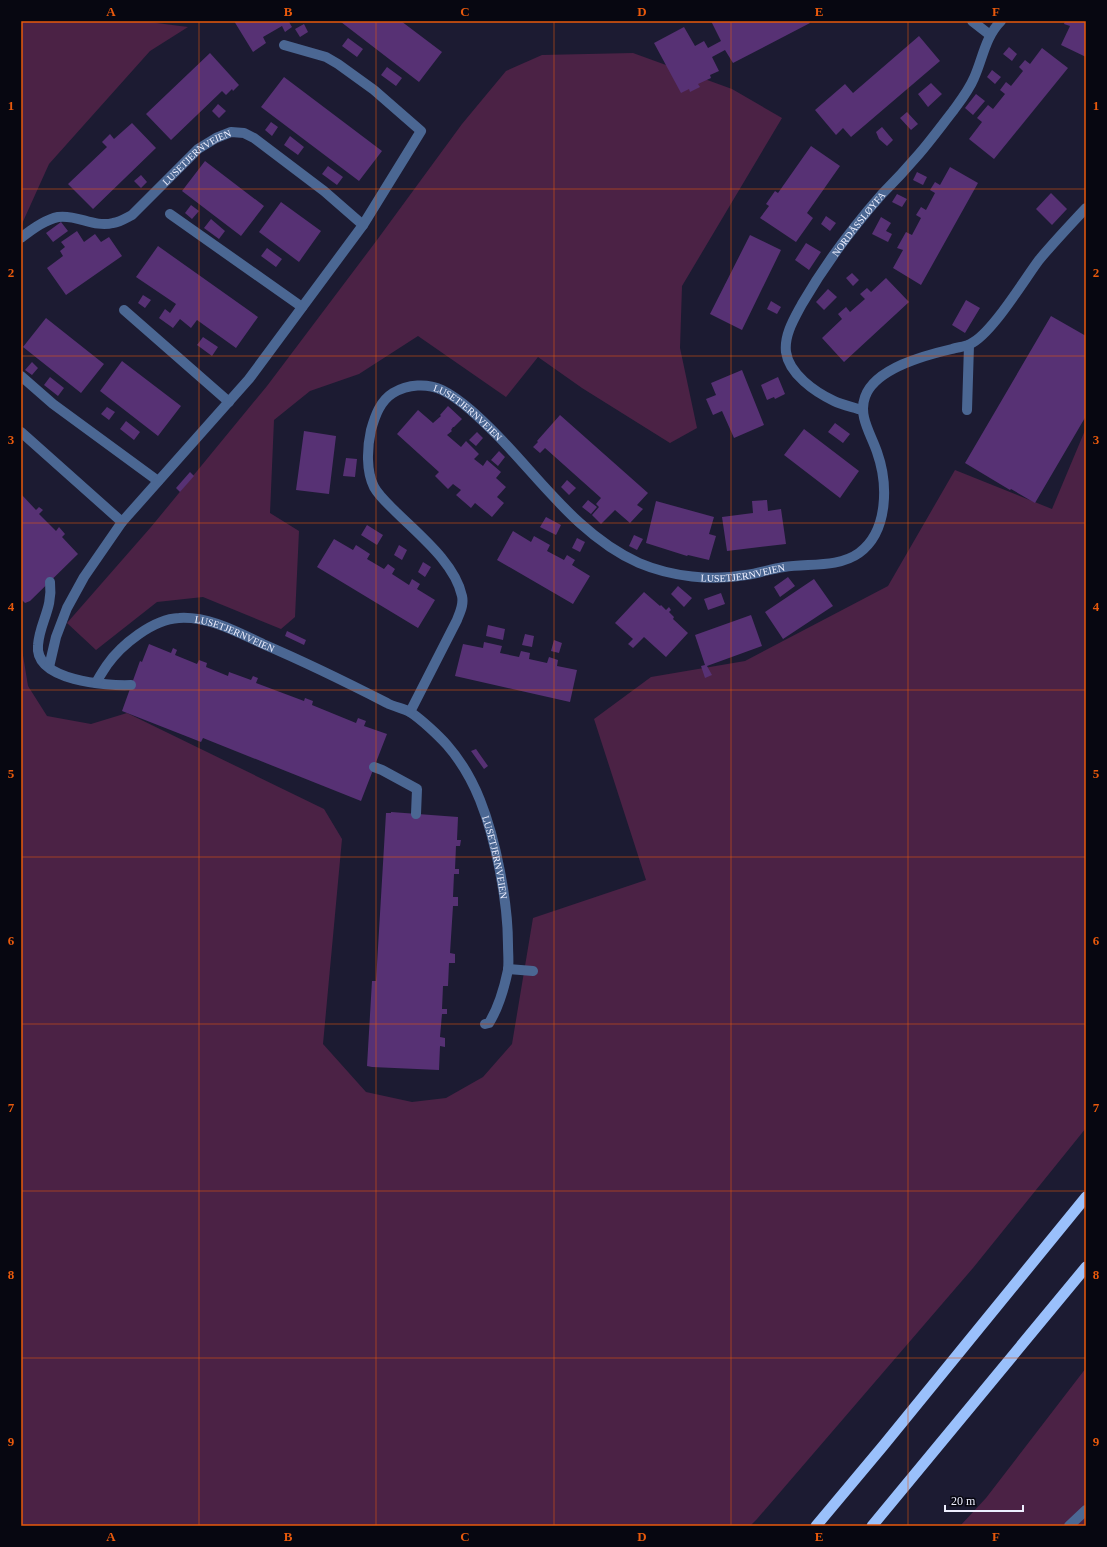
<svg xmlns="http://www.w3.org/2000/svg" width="1107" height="1547" viewBox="0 0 1107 1547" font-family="Georgia,serif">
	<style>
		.green { fill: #4b2245 }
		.building { fill: #573174 }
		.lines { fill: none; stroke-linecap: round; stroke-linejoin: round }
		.service { stroke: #4b6793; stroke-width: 10 }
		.trunk { stroke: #9ac0fb; stroke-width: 11 }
		.grid { fill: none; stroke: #e8590c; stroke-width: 1; stroke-opacity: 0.55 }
		.labels { text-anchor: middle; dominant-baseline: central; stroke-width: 3.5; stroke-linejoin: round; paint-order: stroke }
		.street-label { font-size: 10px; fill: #eeefff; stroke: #070711 }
		.neatline { fill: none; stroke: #e8590c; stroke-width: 1.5 }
		.grid-label { font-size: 13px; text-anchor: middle; font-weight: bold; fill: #e8590c }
	</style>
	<rect width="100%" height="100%" fill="#1c1b32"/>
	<path class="green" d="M21,21H141L188,27L150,51L49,164L21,226Z
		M633,53L732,89L782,118L682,286L680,348L697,428L670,443L582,388L538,357L506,397L418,336L359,374L310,391L274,420L270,513L299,531L295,617L281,629L203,597L157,602L96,650L67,623L151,527L267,386L377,240L462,124L506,71L542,55Z
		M1086,428V1128L973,1268L757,1519L750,1526H21V643L28,686L47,716L91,724L127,713L324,809L342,839L323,1044L366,1092L412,1102L446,1098L483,1077L512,1044L533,918L646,880L594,719L651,677L745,661L888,586L955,470L1052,509Z
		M1086,1368V1526H960L986,1498Z"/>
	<path class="building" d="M234,21H291L289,22L292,27L285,32L282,26L263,37L266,43L253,52Z
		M342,21H401L442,52L419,82L341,22Z
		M711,21H809L810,23L733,63L725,50L712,57L719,71L710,75L711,78L698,84L700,87L690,92L689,89L681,93L654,43L684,27L695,46L704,41L708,48L721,41Z
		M1065,21H1086V57L1061,45L1070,26L1064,24Z
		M304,24L308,32L300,37L295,29Z
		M919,36L940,61L851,137L843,128L836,135L815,110L845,84L853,93Z
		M348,38L363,49L357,57L342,46Z
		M1009,47L1017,54L1012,61L1003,54Z
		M1042,48L1068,68L994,159L969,139L982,122L977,118L988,105L993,109L1005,94L1000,90L1006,82L1011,86L1023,71L1019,67L1025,60L1030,64Z
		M210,53L239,85L233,91L232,89L226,95L222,91L171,140L146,114Z
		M387,67L402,78L396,86L381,75Z
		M992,70L1001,77L995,84L987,77Z
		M284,77L382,151L359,181L261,107Z
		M931,83L942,94L928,107L918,94Z
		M976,94L985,101L973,115L965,108Z
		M218,104L226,111L219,118L212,111Z
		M907,112L918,124L911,130L900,118Z
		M271,122L278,127L272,136L265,130Z
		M132,123L156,148L93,209L68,184L107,147L102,142L110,134L114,139Z
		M882,127L893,140L887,146L879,139L876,132Z
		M290,136L304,147L298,155L284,145Z
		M811,146L840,166L807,213L813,218L796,242L760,218L769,206L766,204L775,191L778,193Z
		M205,161L264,206L241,236L182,191Z
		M328,166L343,177L337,185L322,174Z
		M950,167L978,183L921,285L893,268L903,250L897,248L906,232L912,235L921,218L916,215L921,207L926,210L935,193L930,190L935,182L940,185Z
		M917,172L927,177L923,185L913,180Z
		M141,175L147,182L141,188L134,181Z
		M1051,193L1067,209L1052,225L1036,209Z
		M897,194L907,199L902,207L892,202Z
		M281,202L321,231L299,262L259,232Z
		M191,205L199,211L192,219L185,213Z
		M826,216L836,223L830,231L821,224Z
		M881,217L891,223L886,231L892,234L888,242L872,234Z
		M211,219L225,231L219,239L204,228Z
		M61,222L68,231L53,242L46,233Z
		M77,231L84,242L95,234L101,242L109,237L122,256L66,295L47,268L63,256L60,251L65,247L61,242Z
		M750,235L781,250L742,330L710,314Z
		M806,243L821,252L809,270L795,260Z
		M158,246L258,317L236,348L197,320L191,328L180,319L173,328L159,318L165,309L170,313L176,304L136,277Z
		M267,248L282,259L276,267L261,256Z
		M852,273L859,280L853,286L846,278Z
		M886,278L909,302L844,362L822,338L842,319L838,314L846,307L850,312L865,299L860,294L867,288L871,292Z
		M828,289L837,297L824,310L816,302Z
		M143,295L151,300L145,308L138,303Z
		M966,300L980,308L965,333L952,325Z
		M771,301L781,307L777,314L767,309Z
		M1051,316L1086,336V416L1035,503L1011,489L1010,490L965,463Z
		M46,318L104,364L81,393L23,347Z
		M203,337L218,347L212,356L197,345Z
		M122,361L181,406L158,436L100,391Z
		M32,362L38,368L32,375L25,370Z
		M742,370L764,425L734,438L722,411L713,415L706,399L716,395L711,383Z
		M50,377L64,388L58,396L44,385Z
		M778,377L785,394L775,399L774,397L767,400L761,385Z
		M448,406L462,419L454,427H453L451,430L452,431L447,435L461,447L466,441L479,454L474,459L483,466L487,460L501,472L496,478L506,487L497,497L504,503L492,517L475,503L471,508L456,495L461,490L453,484L448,489L435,476L439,472L397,434L418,410L433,423L441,416L440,415Z
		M107,407L115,412L109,420L101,414Z
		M560,415L648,493L637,505L643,509L630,523L615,510L601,524L592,515L599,507L596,504L601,498L545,448L540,453L533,447L538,442L537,441Z
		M126,421L140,432L134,440L120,429Z
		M835,423L850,434L843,443L828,432Z
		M804,429L859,471L840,498L784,455Z
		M304,431L336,436L329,494L296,490Z
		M477,432L483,438L476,446L469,440Z
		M499,451L505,457L498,466L491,460Z
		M346,458L357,459L355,477L343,476Z
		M190,472L194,476L180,492L176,488Z
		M567,480L576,488L569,495L561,487Z
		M21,494L36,510L39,507L43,510L39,514L56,531L59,527L65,534L62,537L78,554L30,601L25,603L21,599Z
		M588,500L597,507L591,514L582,507Z
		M767,500L768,511L781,509L786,544L727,551L722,517L753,513L752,501Z
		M656,501L714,517L709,534L716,536L709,560L688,555L687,556L646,543Z
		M546,517L561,525L556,535L540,527Z
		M367,525L383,535L377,545L361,535Z
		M513,531L531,542L534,536L550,545L547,551L564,560L567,555L575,560L572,565L590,576L573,604L497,560Z
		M634,535L643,539L637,550L629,546Z
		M577,538L585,542L580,552L572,548Z
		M334,539L353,550L356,545L370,554L367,559L384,569L388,564L395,569L392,574L409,585L412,579L420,584L417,589L435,600L418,628L317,567Z
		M399,545L407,550L402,560L394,555Z
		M423,562L431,567L425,577L418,572Z
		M788,577L795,586L780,597L774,587Z
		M814,579L833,606L783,639L765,612Z
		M678,586L692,598L684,607L671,594Z
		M644,592L660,606L661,605L666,610L669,607L671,610L669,612L674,617L673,619L688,633L666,657L644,637L633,648L628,644L633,639L615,623Z
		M721,593L725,604L708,610L704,599Z
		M751,615L762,646L707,666L712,675L705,678L701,666L705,665L695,635Z
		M488,625L505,629L503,640L486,636Z
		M287,631L306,640L304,645L285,636Z
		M525,634L534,636L532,647L522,645Z
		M554,640L562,643L559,653L551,651Z
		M484,642L502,646L500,653L519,657L521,651L530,653L529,659L547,663L549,657L558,660L557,666L577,670L570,702L455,676L463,644L483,648Z
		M149,644L171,653L173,648L177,650L175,655L197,664L199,660L207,663L206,667L228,676L229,672L251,680L253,676L258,678L256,683L304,701L305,698L313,701L312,705L356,723L358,718L366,721L364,726L387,734L361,801L203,738L201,742L122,711L140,661L142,662Z
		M476,749L488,766L484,769L471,751Z
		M391,812L458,817L457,840H461L460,846H456L455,869H459V874H454L453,897H458V906H453L450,953L455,954V963H449L448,986H443L442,1009H447V1014H442L440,1037L445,1038V1047L440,1046L439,1070L372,1067L367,1066L372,981H376L386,813H391Z"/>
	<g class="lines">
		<g class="service">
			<path d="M972,21L990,35"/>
			<path d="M170,214L302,307"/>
			<path id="s1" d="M21,238C32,229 44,220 58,217C77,214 94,228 113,223C120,222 126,218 132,215L198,149L216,138L231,132L244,133L254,138L324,191L363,225"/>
			<path d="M124,310L229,402"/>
			<path d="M21,376L53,404L158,481"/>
			<path id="s2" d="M862,410C853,407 842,405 834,401C815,392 789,374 786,352C784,335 794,319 802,304C824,266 853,227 882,194C895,181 907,168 919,154C931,140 942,125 953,111C961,100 969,90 974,78C983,58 985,37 1001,21"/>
			<path d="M967,410L969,345"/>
			<path d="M21,432L122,522"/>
			<path d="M50,582C53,609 40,621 38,645C34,681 107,686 131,685"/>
			<path d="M49,667L56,637L67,608L84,577L122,522L249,379L363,225L421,131L374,90L338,64L326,57L284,45"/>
			<path id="s3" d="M96,683C99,677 103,671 107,665C121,645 153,619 179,618C208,616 237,632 263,644C305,662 346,682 387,703C394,707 403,708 410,712C421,719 439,736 447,745C461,761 472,780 480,800C496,840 508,902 508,945C508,953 509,962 508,970C504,989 499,1007 489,1023L485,1024"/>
			<path id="s4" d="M410,712L457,620C460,612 464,605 462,596C455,563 418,534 395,511C388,504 379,496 374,487C366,471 367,448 371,430C375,416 380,401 393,393C408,384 427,383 442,390C461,399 483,421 497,435C541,480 580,537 639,563C672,577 712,581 746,575C759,573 771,569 784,567C808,563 838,568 859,553C889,531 888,483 877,452C871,434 858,416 865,397C875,368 926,355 952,349C958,347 965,347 970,344C991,335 1024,280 1039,260C1054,242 1070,225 1086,208"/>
			<path d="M374,767L382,770L417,789L416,814"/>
			<path d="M508,969L533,971"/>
			<path d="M1069,1526L1086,1510"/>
		</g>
		<path class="trunk" d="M816,1526L883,1446L1086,1197
			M872,1526L1086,1267"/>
	</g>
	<path class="grid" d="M199,21V1526M376,21V1526M554,21V1526M731,21V1526M908,21V1526M21,189H1086M21,356H1086M21,523H1086M21,690H1086M21,857H1086M21,1024H1086M21,1191H1086M21,1358H1086"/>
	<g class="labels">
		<g class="street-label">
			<text stroke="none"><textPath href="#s1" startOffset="207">LUSETJERNVEIEN</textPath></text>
			<text stroke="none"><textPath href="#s2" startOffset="250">NORDÅSSLØYFA</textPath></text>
			<text stroke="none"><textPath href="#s4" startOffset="457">LUSETJERNVEIEN</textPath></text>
			<text stroke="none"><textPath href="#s4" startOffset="793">LUSETJERNVEIEN</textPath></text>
			<text stroke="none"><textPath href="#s3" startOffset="168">LUSETJERNVEIEN</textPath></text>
			<text stroke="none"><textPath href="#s3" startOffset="534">LUSETJERNVEIEN</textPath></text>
		</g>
	</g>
	<rect width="1107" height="1547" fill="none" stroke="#070711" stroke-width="44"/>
	<path d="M945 1505v6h78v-6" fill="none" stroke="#eeefff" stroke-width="2"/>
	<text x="951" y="1505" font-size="12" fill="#eeefff" stroke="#070711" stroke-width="3" paint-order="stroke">20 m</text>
	<rect x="22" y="22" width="1063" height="1503" class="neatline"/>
	<g class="grid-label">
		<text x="111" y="16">A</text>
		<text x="288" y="16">B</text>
		<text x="465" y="16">C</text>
		<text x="642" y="16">D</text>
		<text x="819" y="16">E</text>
		<text x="996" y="16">F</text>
		<text x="11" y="110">1</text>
		<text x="1096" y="110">1</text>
		<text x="11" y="277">2</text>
		<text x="1096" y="277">2</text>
		<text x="11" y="444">3</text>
		<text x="1096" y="444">3</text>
		<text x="11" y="611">4</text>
		<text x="1096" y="611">4</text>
		<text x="11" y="778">5</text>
		<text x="1096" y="778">5</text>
		<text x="11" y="945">6</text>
		<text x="1096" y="945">6</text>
		<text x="11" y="1112">7</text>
		<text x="1096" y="1112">7</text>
		<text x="11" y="1279">8</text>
		<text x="1096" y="1279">8</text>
		<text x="11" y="1446">9</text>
		<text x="1096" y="1446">9</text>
		<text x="111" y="1541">A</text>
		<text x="288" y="1541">B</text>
		<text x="465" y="1541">C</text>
		<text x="642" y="1541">D</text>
		<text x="819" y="1541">E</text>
		<text x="996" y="1541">F</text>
	</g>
</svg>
